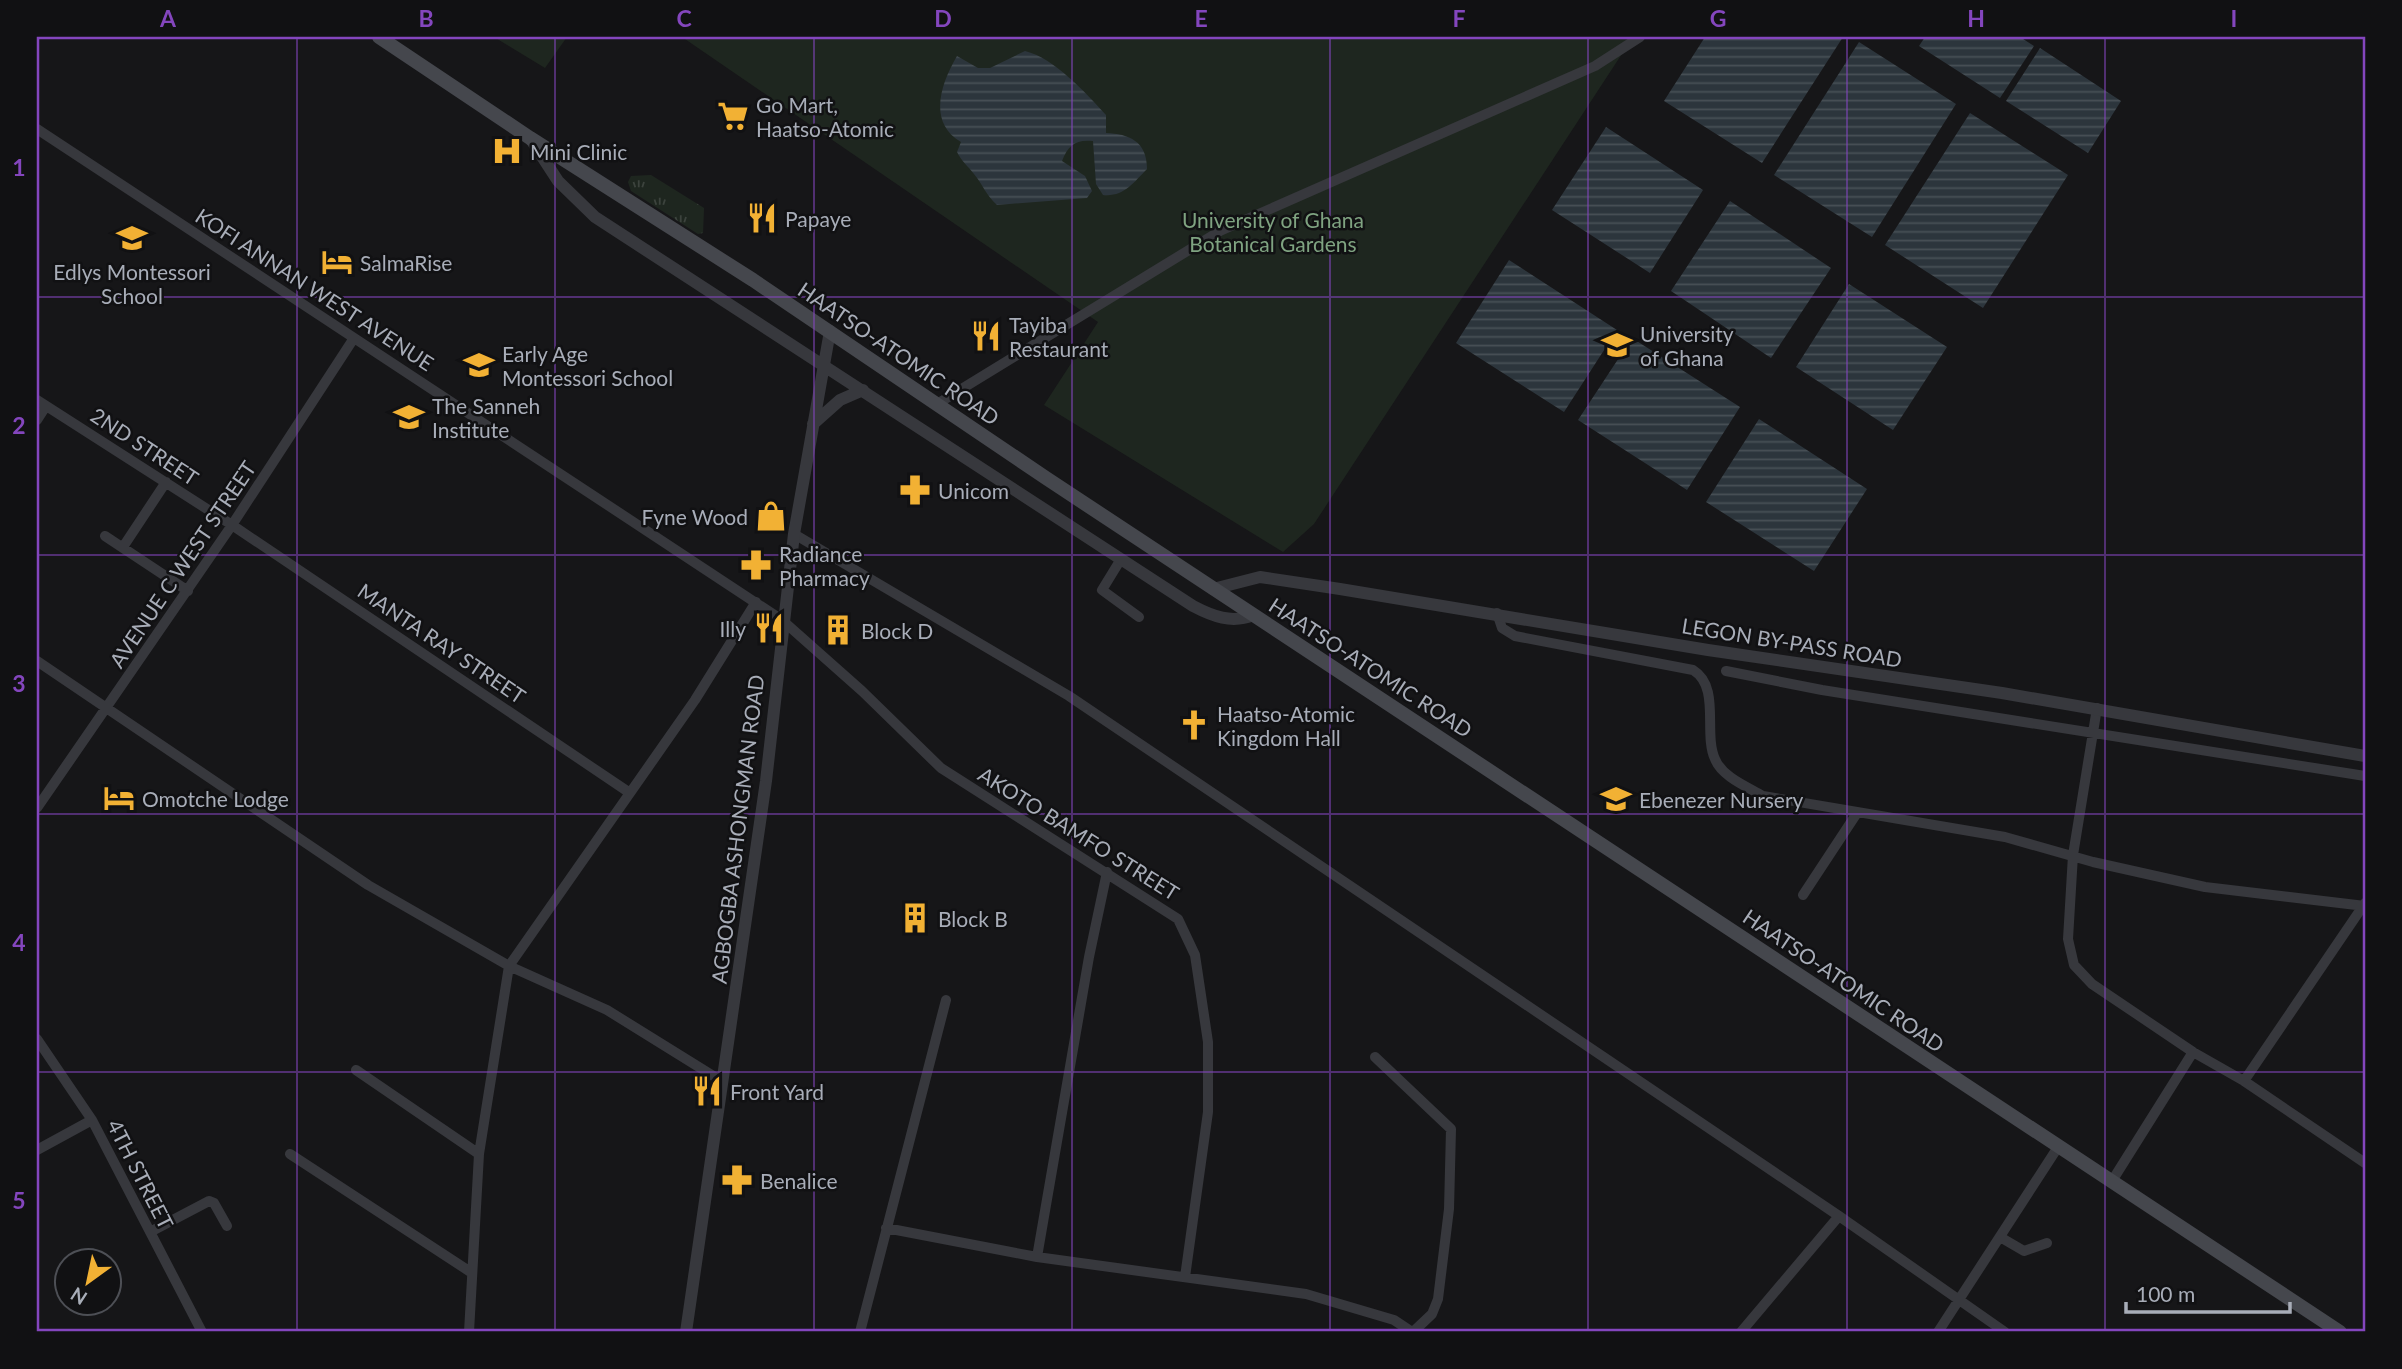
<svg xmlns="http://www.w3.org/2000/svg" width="2402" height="1369" viewBox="0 0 2402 1369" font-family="Lato,sans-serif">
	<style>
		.grass { fill: url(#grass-tufts) }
		.park { fill: #1e261f }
		.water { fill: url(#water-rules) }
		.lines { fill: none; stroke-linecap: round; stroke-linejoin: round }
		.minor { stroke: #37383d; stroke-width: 10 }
		.tertiary { stroke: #37383d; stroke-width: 12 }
		.secondary { stroke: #45474d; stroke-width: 14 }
		.grid { fill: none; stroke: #8446be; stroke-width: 2; stroke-opacity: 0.55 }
		.labels { text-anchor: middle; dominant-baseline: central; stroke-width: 5; stroke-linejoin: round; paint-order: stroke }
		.poi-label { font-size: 21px; fill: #a8adb8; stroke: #111113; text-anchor: start }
		.park-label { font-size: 21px; fill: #7fa381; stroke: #111113 }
		.street-label { font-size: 21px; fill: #a8adb8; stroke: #111113 }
		.neatline { fill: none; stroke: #8446be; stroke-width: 2.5 }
		.grid-label { font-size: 23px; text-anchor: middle; font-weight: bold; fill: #8446be }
	</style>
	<defs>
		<pattern id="grass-tufts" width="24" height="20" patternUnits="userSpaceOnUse" patternTransform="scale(1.75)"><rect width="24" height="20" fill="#1e261f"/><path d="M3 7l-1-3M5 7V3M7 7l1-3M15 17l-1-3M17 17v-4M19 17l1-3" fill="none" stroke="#3c433d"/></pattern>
		<pattern id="water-rules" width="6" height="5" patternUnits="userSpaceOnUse" patternTransform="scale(1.75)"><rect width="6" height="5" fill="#2c353c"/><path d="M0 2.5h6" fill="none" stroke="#485056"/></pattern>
	</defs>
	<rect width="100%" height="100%" fill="#161618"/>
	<path class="grass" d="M651,175L704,208L703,233L698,234L631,191L628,182L631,176Z"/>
	<path class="park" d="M494,37H567L545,68Z
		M682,37H1633L1314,524L1283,552L1044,405L1098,322Z"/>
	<path class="water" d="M1705,37H1843L1762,163L1664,101Z
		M1925,37H2020L2034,46L2000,98L1919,46Z
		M1859,42L1956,104L1872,237L1774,175Z
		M2040,48L2121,101L2088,153L2006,101Z
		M1025,51C1054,58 1086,93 1106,115V133C1129,134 1147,141 1147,169C1133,183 1124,197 1103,195L1096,184L1093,141C1076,139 1068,145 1062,161L1085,176L1092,191L1087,198L997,205C986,195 983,185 974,174C968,166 962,162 957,152L961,142C928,123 940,85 957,56L978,68H990Z
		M1970,113L2068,175L1983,308L1885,245Z
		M1606,127L1703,190L1650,273L1552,210Z
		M1730,201L1831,268L1771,358L1671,291Z
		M1509,260L1617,330L1564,412L1456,343Z
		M1849,284L1947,347L1893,430L1796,367Z
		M1632,338L1740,407L1687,490L1578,420Z
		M1759,419L1867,489L1814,571L1706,502Z"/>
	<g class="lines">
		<path class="minor" d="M37,129L782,620L862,691L941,768L1178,919L1195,955L1208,1042V1112L1185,1277
			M37,400L232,525L630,793
			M937,404L1220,231L1595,66L1640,37
			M37,420L46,406
			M794,534L1069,696L1839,1216L2005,1332
			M105,536L188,591
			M123,547L166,482
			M1121,559L1102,590L1139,617
			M1497,613L1502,628L1515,636L1693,670C1721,687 1703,733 1715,759C1722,777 1748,787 1763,796L2005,837L2093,862L2205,887L2365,906
			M37,661L368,885L509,966L607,1010L723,1082
			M1726,671L1822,690L2365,776
			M2097,708L2073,855L2068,939L2074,965L2092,984L2193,1052L2244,1081L2365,1163
			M37,808L232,525L354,338
			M1803,895L1857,813
			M37,1039L92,1120L202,1332
			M1375,1057L1451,1129L1449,1209L1438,1299L1432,1314L1413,1332
			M356,1070L479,1154
			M2244,1081L2365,903
			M37,1150L92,1120
			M290,1154L472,1273
			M2112,1181L2193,1052
			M886,1228L1037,1257L1306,1294L1394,1320L1412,1332
			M150,1232L209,1201L214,1203L227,1226
			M2000,1237L2024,1251L2047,1243
			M1037,1257L1089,957L1107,872
			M469,1332L479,1154L509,966L695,700L756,602
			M860,1332L946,1000
			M1741,1332L1839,1216
			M1938,1332L2058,1147"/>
		<path class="tertiary" d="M530,138L558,181L595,217L1193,606C1212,616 1232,624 1253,615
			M813,424L840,400L863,390
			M1213,589L1260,577L1340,589L1708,650L2002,693L2365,756
			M686,1332L766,781L794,534L830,331"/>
		<path class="secondary" d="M379,37L530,138L753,280L1046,478L2340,1332"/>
	</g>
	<path class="grid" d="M297,37V1332M555,37V1332M814,37V1332M1072,37V1332M1330,37V1332M1588,37V1332M1847,37V1332M2105,37V1332M37,297H2365M37,555H2365M37,814H2365M37,1072H2365"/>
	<defs>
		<g id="supermarket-bare" transform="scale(2.415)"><path d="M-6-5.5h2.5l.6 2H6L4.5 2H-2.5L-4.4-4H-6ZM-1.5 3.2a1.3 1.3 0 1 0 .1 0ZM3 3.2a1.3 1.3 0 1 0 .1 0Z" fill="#f2b134" stroke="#111113" stroke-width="2.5" paint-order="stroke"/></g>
		<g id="hospital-bare" transform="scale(2.415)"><path d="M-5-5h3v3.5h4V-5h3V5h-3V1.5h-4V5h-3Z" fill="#f2b134" stroke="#111113" stroke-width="2.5" paint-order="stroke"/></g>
		<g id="restaurant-bare" transform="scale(2.415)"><path d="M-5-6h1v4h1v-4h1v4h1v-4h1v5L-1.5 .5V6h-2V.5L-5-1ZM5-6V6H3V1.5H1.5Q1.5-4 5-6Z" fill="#f2b134" stroke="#111113" stroke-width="2.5" paint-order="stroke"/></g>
		<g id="school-bare" transform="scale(2.415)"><path d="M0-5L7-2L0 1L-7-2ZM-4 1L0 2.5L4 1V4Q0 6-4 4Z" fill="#f2b134" stroke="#111113" stroke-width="2.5" paint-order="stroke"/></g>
		<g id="hotel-bare" transform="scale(2.415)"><path d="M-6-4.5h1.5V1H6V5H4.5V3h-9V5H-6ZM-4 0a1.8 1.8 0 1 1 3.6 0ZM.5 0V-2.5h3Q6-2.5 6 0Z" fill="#f2b134" stroke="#111113" stroke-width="2.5" paint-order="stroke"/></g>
		<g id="university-bare" transform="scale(2.415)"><path d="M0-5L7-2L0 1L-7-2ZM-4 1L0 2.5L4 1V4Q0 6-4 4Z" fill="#f2b134" stroke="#111113" stroke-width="2.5" paint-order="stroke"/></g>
		<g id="pharmacy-bare" transform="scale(2.415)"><path d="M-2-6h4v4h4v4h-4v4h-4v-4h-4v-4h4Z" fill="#f2b134" stroke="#111113" stroke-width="2.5" paint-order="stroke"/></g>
		<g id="shop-bare" transform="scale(2.415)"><path d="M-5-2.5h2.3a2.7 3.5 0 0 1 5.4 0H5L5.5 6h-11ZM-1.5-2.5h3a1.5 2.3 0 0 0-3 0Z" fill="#f2b134" stroke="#111113" stroke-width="2.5" paint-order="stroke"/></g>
		<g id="building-bare" transform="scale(2.415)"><path d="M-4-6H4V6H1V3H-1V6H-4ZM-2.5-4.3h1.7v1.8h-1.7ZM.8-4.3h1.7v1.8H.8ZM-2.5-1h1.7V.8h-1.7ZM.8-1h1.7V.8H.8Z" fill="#f2b134" stroke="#111113" stroke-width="2.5" paint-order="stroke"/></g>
		<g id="church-bare" transform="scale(2.415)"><path d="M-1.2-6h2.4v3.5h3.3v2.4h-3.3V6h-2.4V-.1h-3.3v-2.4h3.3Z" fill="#f2b134" stroke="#111113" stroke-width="2.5" paint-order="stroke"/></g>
	</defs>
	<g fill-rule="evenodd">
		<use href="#supermarket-bare" x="733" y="116"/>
		<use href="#hospital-bare" x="507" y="151"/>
		<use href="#restaurant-bare" x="762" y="218"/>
		<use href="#school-bare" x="132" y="238"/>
		<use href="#hotel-bare" x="337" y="262"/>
		<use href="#restaurant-bare" x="986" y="336"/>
		<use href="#university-bare" x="1617" y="345"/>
		<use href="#school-bare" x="479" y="365"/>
		<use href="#school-bare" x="409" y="417"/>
		<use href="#pharmacy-bare" x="915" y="490"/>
		<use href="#shop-bare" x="771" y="516"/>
		<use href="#pharmacy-bare" x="756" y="565"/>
		<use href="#restaurant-bare" x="769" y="628"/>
		<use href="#building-bare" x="838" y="630"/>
		<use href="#church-bare" x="1194" y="725"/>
		<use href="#hotel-bare" x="119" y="798"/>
		<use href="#school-bare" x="1616" y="799"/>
		<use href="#building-bare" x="915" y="918"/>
		<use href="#restaurant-bare" x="707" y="1091"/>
		<use href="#pharmacy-bare" x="737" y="1180"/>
	</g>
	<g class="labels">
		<g class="poi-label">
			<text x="756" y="104">Go Mart,<tspan x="756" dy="24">Haatso-Atomic</tspan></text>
			<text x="530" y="151">Mini Clinic</text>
			<text x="785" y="218">Papaye</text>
			<text x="360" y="262">SalmaRise</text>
			<text x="132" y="271" text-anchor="middle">Edlys Montessori<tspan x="132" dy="24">School</tspan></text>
			<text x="1009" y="324">Tayiba<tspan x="1009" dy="24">Restaurant</tspan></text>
			<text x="1640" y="333">University<tspan x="1640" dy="24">of Ghana</tspan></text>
			<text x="502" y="353">Early Age<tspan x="502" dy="24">Montessori School</tspan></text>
			<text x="432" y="405">The Sanneh<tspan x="432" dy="24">Institute</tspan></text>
			<text x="938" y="490">Unicom</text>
			<text x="748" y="516" text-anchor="end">Fyne Wood</text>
			<text x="779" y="553">Radiance<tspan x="779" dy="24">Pharmacy</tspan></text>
			<text x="746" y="628" text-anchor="end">Illy</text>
			<text x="861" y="630">Block D</text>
			<text x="1217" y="713">Haatso-Atomic<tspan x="1217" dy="24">Kingdom Hall</tspan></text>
			<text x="142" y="798">Omotche Lodge</text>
			<text x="1639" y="799">Ebenezer Nursery</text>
			<text x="938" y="918">Block B</text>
			<text x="730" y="1091">Front Yard</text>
			<text x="760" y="1180">Benalice</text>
		</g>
		<g class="park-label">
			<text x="1273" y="219">University of Ghana<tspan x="1273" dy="24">Botanical Gardens</tspan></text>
		</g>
		<g class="street-label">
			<text transform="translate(315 289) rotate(33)">KOFI ANNAN WEST AVENUE</text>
			<text transform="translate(899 353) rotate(34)">HAATSO-ATOMIC ROAD</text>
			<text transform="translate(145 446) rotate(33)">2ND STREET</text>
			<text transform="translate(182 564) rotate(-56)">AVENUE C WEST STREET</text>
			<text transform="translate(1792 642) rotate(9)">LEGON BY-PASS ROAD</text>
			<text transform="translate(442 643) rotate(34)">MANTA RAY STREET</text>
			<text transform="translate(1371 667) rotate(33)">HAATSO-ATOMIC ROAD</text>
			<text transform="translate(737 829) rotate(-83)">AGBOGBA ASHONGMAN ROAD</text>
			<text transform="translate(1079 833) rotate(32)">AKOTO BAMFO STREET</text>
			<text transform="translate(1844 980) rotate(34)">HAATSO-ATOMIC ROAD</text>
			<text transform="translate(141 1174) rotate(63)">4TH STREET</text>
		</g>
	</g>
	<rect width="2402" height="1369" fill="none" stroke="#111113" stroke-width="77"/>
	<g transform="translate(88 1282) rotate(213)"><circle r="33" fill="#111113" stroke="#4d4f55" stroke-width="2"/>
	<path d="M0-5L12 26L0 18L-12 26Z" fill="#f2b134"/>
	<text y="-10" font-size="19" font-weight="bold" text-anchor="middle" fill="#a8adb8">N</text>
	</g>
	<path d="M2126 1302v10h164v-10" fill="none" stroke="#a8adb8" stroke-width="3.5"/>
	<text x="2136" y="1302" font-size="21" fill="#a8adb8" stroke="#111113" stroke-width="5" paint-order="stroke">100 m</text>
	<rect x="38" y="38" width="2326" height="1292" class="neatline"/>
	<g class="grid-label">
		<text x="168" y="27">A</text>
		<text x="426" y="27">B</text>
		<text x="684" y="27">C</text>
		<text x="943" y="27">D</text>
		<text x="1201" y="27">E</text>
		<text x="1459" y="27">F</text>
		<text x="1718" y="27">G</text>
		<text x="1976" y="27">H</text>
		<text x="2234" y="27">I</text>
		<text x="19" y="176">1</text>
		<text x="19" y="434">2</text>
		<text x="19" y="692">3</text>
		<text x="19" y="951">4</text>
		<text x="19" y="1209">5</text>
	</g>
</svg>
